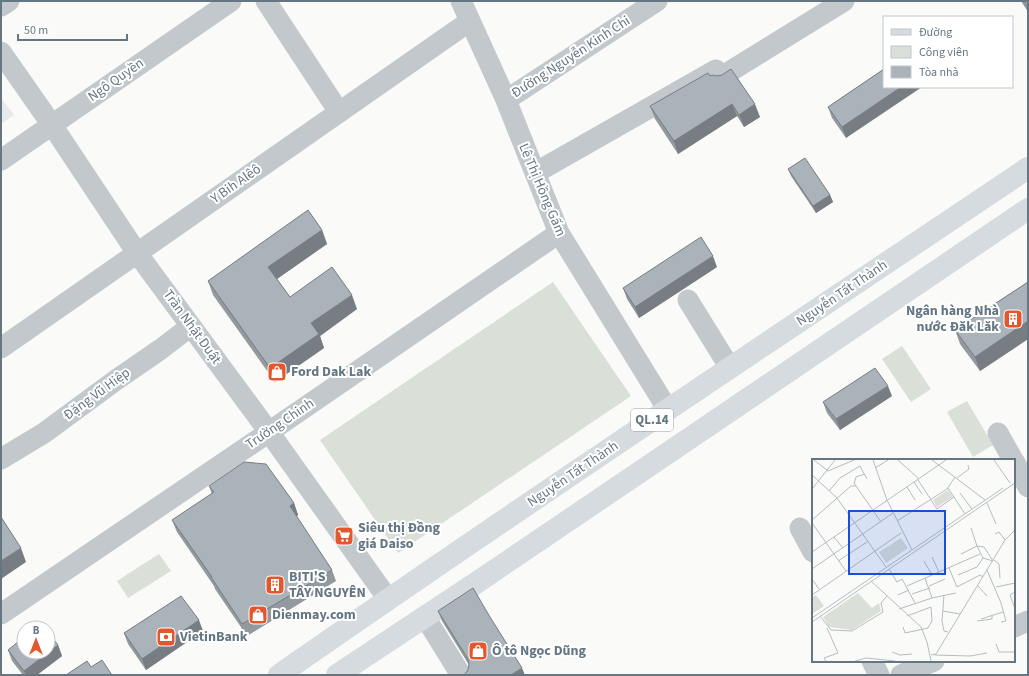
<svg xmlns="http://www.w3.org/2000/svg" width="1029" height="676" viewBox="0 0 1029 676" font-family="'Source Sans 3',sans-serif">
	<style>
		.built { fill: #e8e9e9 }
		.green { fill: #dadfd7 }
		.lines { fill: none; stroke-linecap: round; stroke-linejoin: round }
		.minor { stroke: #c3c8cc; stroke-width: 21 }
		.major { stroke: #d6dbdf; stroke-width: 22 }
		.wall { fill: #929a9f }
		.shaded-wall { fill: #777d82 }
		.building { fill: #aab3b9; stroke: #777d82 }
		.labels { text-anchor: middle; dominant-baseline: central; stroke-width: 4; stroke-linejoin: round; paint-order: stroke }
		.shield { fill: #fff; stroke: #939fa8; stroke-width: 1 }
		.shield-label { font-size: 13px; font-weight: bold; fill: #657683 }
		.street-label { font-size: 14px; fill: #657683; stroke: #fff }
		.poi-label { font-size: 14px; font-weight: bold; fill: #657683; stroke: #fff; text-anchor: start }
		.inset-road { fill: none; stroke: #b5bdc2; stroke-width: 1 }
		.view { fill: #1d4ed8; fill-opacity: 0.15; stroke: #1d4ed8; stroke-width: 2 }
		.inset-edge { fill: none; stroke: #657683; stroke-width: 2 }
	</style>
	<rect width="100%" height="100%" fill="#fafaf8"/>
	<path class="built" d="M1,98L14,115L1,124Z"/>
	<path class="green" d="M553,282L631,396L398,553L320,440Z
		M902,346L931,389L911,402L882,359Z
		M967,401L993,445L973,457L947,412Z
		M159,554L171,571L128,598L117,581Z"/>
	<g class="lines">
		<path class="minor" d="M266,1L339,112
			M461,1L506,100L559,233L668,410
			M1,6L9,1
			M1,52L52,125L137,253L269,432L388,599
			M506,100L657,1
			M1,160L231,1
			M535,173L716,70L721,77L844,1
			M688,300L730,368
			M1,348L470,21
			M998,433L1013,460
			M1,459L44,433L116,380L161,349L191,326
			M1014,461L1028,487
			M800,528L813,552
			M1,614L269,432L559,233
			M425,617L461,675
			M1014,627L1028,621
			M872,661L879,675
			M901,675L934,661"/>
		<path class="major" d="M279,675C526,503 778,336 1028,168
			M337,675L476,583L1028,209"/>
	</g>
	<path class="wall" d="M1021,1H1028V12Z
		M884,69L846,138L832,118L828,107Z
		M722,75L760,117L744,127L737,116L678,154L655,119L650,106L710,76H717Z
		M788,169L830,195L833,202L816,213L791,176Z
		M322,230L327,244L277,279L290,297L357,309L320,336L324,348L275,382L213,295L208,281Z
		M717,267L639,318L627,299L623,288Z
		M1028,282V339L980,371L960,344L955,330Z
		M892,396L840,430L827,413L823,402Z
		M209,486L294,503L298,515L296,517L332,570L336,581L247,636L215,589L214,586L177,532L172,520L212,494Z
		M438,611L490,617L468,670L469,665L442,621Z
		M203,631L146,670L128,644L124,633Z
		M58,645L62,656L37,675H23L12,661L8,650Z"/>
	<path class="shaded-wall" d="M901,87H922L846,138L842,127Z
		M732,104L737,116L678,154L674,141Z
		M755,104L760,117L744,127L739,115Z
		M830,195L833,202L816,213L813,206Z
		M322,230L327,244L274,281L268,267Z
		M713,256L717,267L639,318L635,307Z
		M352,295L357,309L320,336L324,348L275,382L270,368L311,323Z
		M1028,321V339L980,371L975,357Z
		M888,386L892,396L840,430L836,419Z
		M294,503L298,515L294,518L290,506Z
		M21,548L26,562L1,579V561Z
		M199,620L203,631L146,670L142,659Z
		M58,645L62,656L37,675H26L24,671Z
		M522,668L525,675H511Z"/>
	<path class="building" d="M1024,1H1028V7Z
		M731,69L755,104L739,115L732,104L674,141L650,106L708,73L710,76L712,75L717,76L722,75Z
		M884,69V87H901L842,127L828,107Z
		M805,158L830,195L813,206L788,169Z
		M308,210L322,230L268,267L290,297L332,267L352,295L311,323L319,334L270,368L208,281Z
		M701,237L713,256L635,307L623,288Z
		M1028,282V321L975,357L955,330Z
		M875,368L888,386L836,419L823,402Z
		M244,462L266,464L294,503L290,506L332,570L242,624L211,577H212L172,520L214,492L209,486Z
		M1,517L21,548L1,561Z
		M473,588L490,617L522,668L511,675H464L468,670L469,664L468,659L438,611Z
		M181,596L199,620L142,659L124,633Z
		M42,624L45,628H36Z
		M48,632L58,645L24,671L8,650L24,637V652H48Z
		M102,660L112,675H66L87,661L91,667Z"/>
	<defs>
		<g id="building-square" transform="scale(1)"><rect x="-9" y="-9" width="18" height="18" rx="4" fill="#e4572e" stroke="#fff"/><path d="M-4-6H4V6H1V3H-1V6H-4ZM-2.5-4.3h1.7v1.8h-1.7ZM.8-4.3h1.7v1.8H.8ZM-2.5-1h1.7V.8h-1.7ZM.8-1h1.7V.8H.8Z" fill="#fff"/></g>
		<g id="shop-square" transform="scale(1)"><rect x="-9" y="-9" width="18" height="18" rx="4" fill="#e4572e" stroke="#fff"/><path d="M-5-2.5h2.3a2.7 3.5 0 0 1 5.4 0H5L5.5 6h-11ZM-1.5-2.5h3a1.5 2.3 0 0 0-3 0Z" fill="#fff"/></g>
		<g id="supermarket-square" transform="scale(1)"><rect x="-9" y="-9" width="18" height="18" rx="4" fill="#e4572e" stroke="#fff"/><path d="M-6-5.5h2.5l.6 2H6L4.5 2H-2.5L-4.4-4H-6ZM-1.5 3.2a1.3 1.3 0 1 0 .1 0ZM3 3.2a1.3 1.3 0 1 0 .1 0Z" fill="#fff"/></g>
		<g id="bank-square" transform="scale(1)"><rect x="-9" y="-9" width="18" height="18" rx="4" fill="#e4572e" stroke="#fff"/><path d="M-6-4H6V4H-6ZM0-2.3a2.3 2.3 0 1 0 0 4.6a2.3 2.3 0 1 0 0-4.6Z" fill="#fff"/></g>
	</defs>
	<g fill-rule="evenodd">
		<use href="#building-square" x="1013" y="319"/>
		<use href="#shop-square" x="277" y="372"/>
		<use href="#supermarket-square" x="344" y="536"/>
		<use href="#building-square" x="275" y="585"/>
		<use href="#shop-square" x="258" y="615"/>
		<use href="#bank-square" x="166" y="637"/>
		<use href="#shop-square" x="478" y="651"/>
	</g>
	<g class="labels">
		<rect class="shield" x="631" y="409" width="42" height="22" rx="3"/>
		<g class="shield-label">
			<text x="652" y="420">QL.14</text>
		</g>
		<g class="street-label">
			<text transform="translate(571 57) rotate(-33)">Đường Nguyễn Kinh Chi</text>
			<text transform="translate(116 80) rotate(-35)">Ngô Quyền</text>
			<text transform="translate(236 184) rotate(-35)">Y Bih Alêô</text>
			<text transform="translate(542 190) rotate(67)">Lê Thị Hồng Gấm</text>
			<text transform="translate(842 293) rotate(-34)">Nguyễn Tất Thành</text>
			<text transform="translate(192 327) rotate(54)">Trần Nhật Duật</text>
			<text transform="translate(97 394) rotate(-36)">Đặng Vũ Hiệp</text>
			<text transform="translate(280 424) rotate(-34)">Trường Chinh</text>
			<text transform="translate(573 474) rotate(-34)">Nguyễn Tất Thành</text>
		</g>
		<g class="poi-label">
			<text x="999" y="311" text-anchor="end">Ngân hàng Nhà<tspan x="999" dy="16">nước Đăk Lăk</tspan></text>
			<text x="291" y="372">Ford Dak Lak</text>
			<text x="358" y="528">Siêu thị Đồng<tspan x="358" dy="16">giá Daiso</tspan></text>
			<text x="289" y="577">BITI'S<tspan x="289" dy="16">TÂY NGUYÊN</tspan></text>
			<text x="272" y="615">Dienmay.com</text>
			<text x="180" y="637">VietinBank</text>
			<text x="492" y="651">Ô tô Ngọc Dũng</text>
		</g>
	</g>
	<g transform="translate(812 459)">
		<rect width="203" height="203" fill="#fafaf8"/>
		<path d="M136,31L141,38L125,48L121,41ZM89,79L96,89L74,104L67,93ZM46,134L60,149L67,144L69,152L40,171L17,168L11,158ZM4,136L12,147L0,155V138Z" fill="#dadfd7"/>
		<path class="inset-road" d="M2,1L16,12L42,1M61,1L75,41L100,91M86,1L107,20M120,1L173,41M182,1L198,24M63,9L76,1M0,16L25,39L74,108M145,19L157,10L156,6M106,21L125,50L142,38M102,23L110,35M42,24L69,63M42,25L44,18L53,15M95,28L103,41M136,29L153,55M0,30L23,1M17,32L28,19L48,7L55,20M148,34L160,50M175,44L184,65M0,61L39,27H44M85,62L135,30L143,18M0,64L34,112M183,75L187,73L193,81M22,78L31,89M0,93L134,1M149,95L165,87L171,99L181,102L172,88L165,87L159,69M120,98L127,113M182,101L187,105L188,119M26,102L55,83M112,102L120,116M137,109L145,128L168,116L171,118M0,110L81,54M77,110L85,123L90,120L103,144M175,111L189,144L194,162L189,163M146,116L165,108L171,99M113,119L120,139M0,120L7,130M59,122L109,168L115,183L119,202M95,127L168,95M117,127L133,120M166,127L175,137M184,128L203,124M203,133L198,136L203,150M100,135L118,129M0,136L89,74M86,136L97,131M132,136L130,162L132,172L136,173M87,150L120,139L144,134M131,152L148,155M8,157L19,171L40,172L71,153L69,144L75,137M0,159L191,29M169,160L191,153M165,162L180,160V157M0,163L203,24M91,168L93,174L116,169L120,162L119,148L95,157M184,185L187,193H203M80,193L88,196L100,195M119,196L124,195L193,81L203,71M123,196L158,197L175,194M14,202L12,199L26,194L15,169M43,202L54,199L83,202"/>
		<path class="view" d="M37,52H133V115H37Z"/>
		<rect width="203" height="203" class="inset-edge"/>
	</g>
	<rect width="1029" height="676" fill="none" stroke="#657683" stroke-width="4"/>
	<rect x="883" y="16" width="130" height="72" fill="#ffffff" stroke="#c1c8cd"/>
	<rect x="891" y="29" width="20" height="6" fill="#d6dbdf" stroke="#c1c8cd"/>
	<text x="919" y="36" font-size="12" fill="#657683">Đường</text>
	<rect x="891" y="46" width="20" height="12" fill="#dadfd7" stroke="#c1c8cd"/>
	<text x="919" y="56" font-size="12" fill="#657683">Công viên</text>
	<rect x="891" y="66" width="20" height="12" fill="#aab3b9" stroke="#c1c8cd"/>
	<text x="919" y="76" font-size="12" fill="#657683">Tòa nhà</text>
	<g transform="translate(36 640)"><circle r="19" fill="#ffffff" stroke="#c1c8cd"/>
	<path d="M0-3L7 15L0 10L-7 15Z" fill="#e4572e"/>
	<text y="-6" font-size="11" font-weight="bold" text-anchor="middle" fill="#657683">B</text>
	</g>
	<path d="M18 34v6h109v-6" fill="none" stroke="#657683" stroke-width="2"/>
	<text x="24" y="34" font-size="12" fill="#657683" stroke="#ffffff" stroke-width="3" paint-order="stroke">50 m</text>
</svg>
